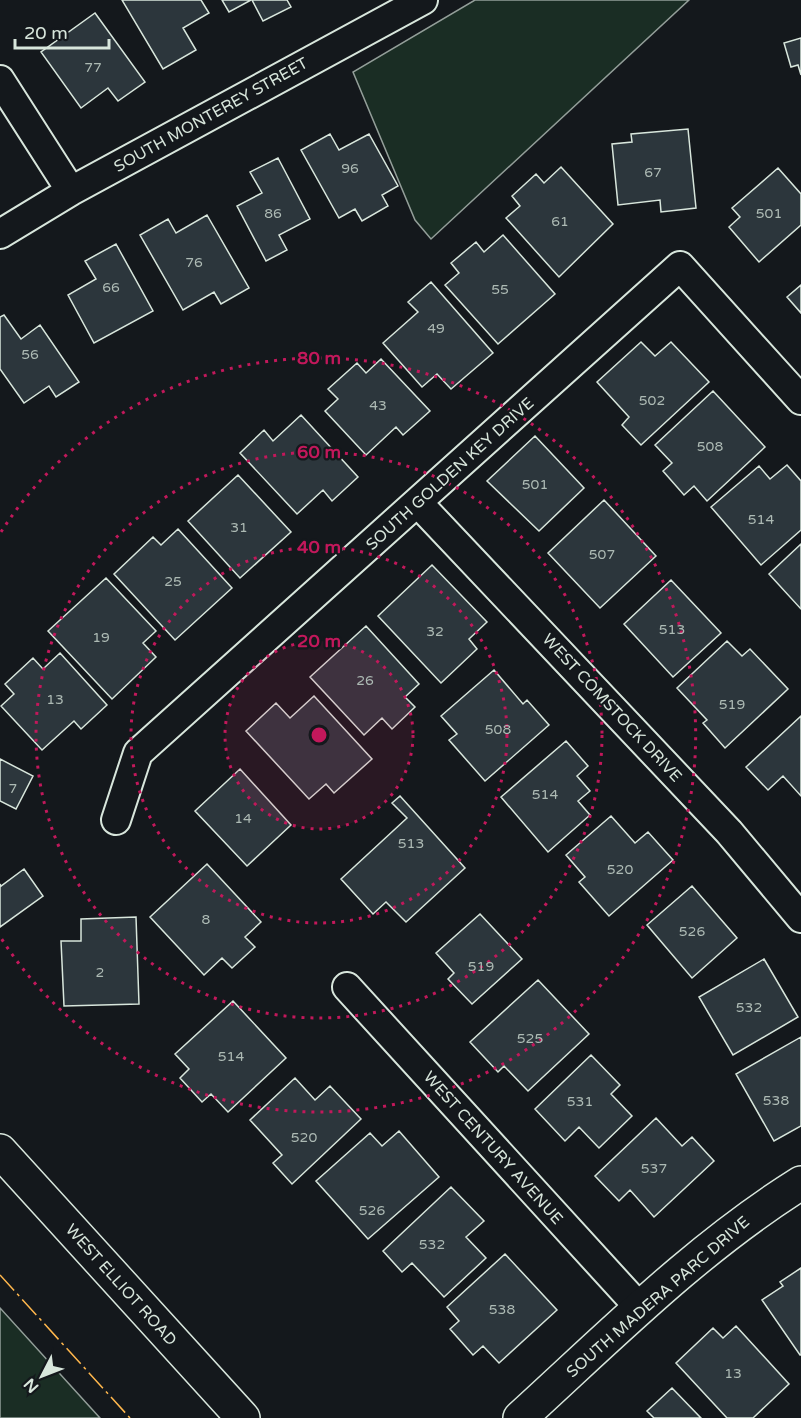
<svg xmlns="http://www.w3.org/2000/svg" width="801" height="1418" viewBox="0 0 801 1418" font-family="'Varela Round',sans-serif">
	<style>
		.green { fill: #1a2d24; stroke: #939e99; stroke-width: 1.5 }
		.building { fill: #2c363c; stroke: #d8e6dc; stroke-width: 1.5 }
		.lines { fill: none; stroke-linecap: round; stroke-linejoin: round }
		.street-casing { stroke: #d8e6dc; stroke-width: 32 }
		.secondary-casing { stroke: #d8e6dc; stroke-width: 36 }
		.street { stroke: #14181c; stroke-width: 28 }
		.secondary { stroke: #14181c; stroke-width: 33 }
		.power { stroke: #ffb74d; stroke-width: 1.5; stroke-dasharray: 21 4.5 3 4.5; stroke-linecap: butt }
		.ring { fill: none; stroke: #c2185b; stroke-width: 3; stroke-dasharray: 3 6 }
		.labels { text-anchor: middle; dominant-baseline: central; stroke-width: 4.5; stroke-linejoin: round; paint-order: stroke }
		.number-label { font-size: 14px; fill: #adbab4 }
		.street-label { font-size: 16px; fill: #d8e6dc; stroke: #14181c }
		.centre { fill: #c2185b; stroke: #14181c; stroke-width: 3 }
		.ring-label { font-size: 18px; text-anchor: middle; font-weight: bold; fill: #c2185b; stroke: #14181c; stroke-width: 4.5; stroke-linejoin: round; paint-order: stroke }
	</style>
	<rect width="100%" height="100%" fill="#14181c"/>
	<path class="green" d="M475,0H689L431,239L415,220L353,72Z
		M0,1308L100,1418H0Z"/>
	<path class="building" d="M122,0H201L209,13L183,28L196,50L163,69Z
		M222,0H251L229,12Z
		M252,0H287L291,7L263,21Z
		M95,13L145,82L118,101L108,88L81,108L41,52Z
		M801,38V75L798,65L791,67L784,43Z
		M688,129L696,208L661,212L660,200L618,205L612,144L632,142L631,134Z
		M330,134L339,150L369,134L398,186L382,195L388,206L362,221L355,209L339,218L301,150Z
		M278,158L310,219L279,235L287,250L266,261L237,206L262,193L250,172Z
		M561,167L613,224L559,277L506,218L520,206L512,196L536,174L544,183Z
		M778,168L801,194V225L759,262L729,227L740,217L732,208Z
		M207,215L249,288L221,304L214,292L183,310L140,235L168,219L176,233Z
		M503,235L555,294L498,344L445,285L459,273L451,263L476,242L484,252Z
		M116,244L153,311L94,343L68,295L96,279L85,261Z
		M431,282L493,353L451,389L437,374L422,387L383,343L418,312L408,302Z
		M801,285V313L787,297Z
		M4,315L21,339L40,325L79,382L56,397L49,386L24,403L0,369V317Z
		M641,342L655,356L671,342L709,382L641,445L622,425L629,417L597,382Z
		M381,359L430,411L403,435L396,427L366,455L325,411L338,399L328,389L357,363L366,373Z
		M713,391L765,447L707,501L694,486L684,495L663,471L672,463L655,445Z
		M301,415L358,477L332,501L323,490L297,514L240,453L264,430L273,441Z
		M535,436L584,488L539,531L487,481Z
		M787,465L801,481V530L761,565L711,507L759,466L770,479Z
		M238,475L291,532L240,578L188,521Z
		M604,500L656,556L600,608L548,553Z
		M178,529L232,588L175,640L114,574L153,537L161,545Z
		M801,544V609L769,574Z
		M432,565L487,622L469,639L477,649L441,683L378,616Z
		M106,578L156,631L143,643L156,657L112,699L48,631Z
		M671,580L721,633L673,677L624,624Z
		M366,626L419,684L405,697L415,707L392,729L382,718L364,735L310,677Z
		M727,641L742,656L750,649L788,689L725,748L703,723L707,720L677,688Z
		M60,653L107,705L81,729L74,721L42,750L1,706L14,694L5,684L33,658L43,669Z
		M494,670L523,704L527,700L549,725L485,781L449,740L457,734L441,716Z
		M314,696L372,759L334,793L326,784L309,799L246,731L276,703L290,718Z
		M801,716V796L783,776L768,790L746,767Z
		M566,741L588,766L577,776L590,791L578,801L590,815L548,852L501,797Z
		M0,759L33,776L16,809L0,801Z
		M240,769L291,825L247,866L195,811Z
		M400,796L465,868L406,922L386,902L373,914L341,879L407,818L392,803Z
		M611,816L635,843L648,832L673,860L609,916L579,882L585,877L566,855Z
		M207,864L261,922L245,937L255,947L232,968L222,958L204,975L150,917Z
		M24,869L43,896L0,927V884L1,886Z
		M692,886L737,938L692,978L647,925Z
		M480,914L522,959L472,1004L448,979L454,973L436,953Z
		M136,917L139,1004L64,1006L61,941H81V919Z
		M764,959L798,1017L733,1055L699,997Z
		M538,980L589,1034L528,1091L504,1066L498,1072L470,1042Z
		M233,1001L286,1058L228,1112L211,1094L202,1102L180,1078L189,1069L175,1054Z
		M801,1037V1126L774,1141L736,1074Z
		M591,1055L620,1085L611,1094L632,1116L599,1148L579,1127L565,1141L535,1109Z
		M295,1078L315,1100L330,1086L361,1119L292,1184L273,1163L282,1155L250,1120Z
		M656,1118L682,1146L692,1137L714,1161L654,1217L630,1190L619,1201L595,1176Z
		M399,1131L439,1177L368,1239L316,1181L370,1133L382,1146Z
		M451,1187L484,1221L466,1237L486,1258L444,1297L412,1263L402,1272L383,1251Z
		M505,1254L557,1310L499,1363L483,1346L473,1355L450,1329L459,1321L447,1307Z
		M801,1268V1355H800L762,1300L783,1286L780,1282Z
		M736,1326L789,1384L753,1418H727L676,1363L713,1328L723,1338Z
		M672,1388L701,1418H654L647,1411Z"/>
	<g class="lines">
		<g class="street-casing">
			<path id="street" d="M0,80L71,191
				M0,234L71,191L423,0
				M418,503L729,832L801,918
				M116,820L138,753L680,266L801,400
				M347,987L640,1308"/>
		</g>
		<g class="secondary-casing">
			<path id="secondary" d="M0,1151L243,1418
				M520,1418C610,1336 697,1248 801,1183"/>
		</g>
		<use href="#street" class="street"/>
		<use href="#secondary" class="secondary"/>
		<path class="power" d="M0,1275L130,1418"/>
	</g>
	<circle cx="319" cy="735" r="94" fill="#c2185b" fill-opacity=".12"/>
	<g class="ring">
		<circle cx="319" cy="735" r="94"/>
		<circle cx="319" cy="735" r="188"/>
		<circle cx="319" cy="735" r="283"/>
		<path d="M1 532A377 377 0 1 1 1 938"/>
	</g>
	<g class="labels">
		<g class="number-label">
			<text x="93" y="67">77</text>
			<text x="350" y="168">96</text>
			<text x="653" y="172">67</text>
			<text x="273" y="213">86</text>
			<text x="769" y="213">501</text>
			<text x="560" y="221">61</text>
			<text x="194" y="262">76</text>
			<text x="111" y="287">66</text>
			<text x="500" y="289">55</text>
			<text x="436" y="328">49</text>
			<text x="30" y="354">56</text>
			<text x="652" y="400">502</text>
			<text x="378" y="405">43</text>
			<text x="710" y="446">508</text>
			<text x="535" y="484">501</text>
			<text x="761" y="519">514</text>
			<text x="239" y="527">31</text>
			<text x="602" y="554">507</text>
			<text x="173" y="581">25</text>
			<text x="672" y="629">513</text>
			<text x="435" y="631">32</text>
			<text x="101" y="637">19</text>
			<text x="365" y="680">26</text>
			<text x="55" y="699">13</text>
			<text x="732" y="704">519</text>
			<text x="498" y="729">508</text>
			<text x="13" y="788">7</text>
			<text x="545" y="794">514</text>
			<text x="243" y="818">14</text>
			<text x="411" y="843">513</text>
			<text x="620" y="869">520</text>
			<text x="206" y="919">8</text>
			<text x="692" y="931">526</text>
			<text x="481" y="966">519</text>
			<text x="100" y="972">2</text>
			<text x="749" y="1007">532</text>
			<text x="530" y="1038">525</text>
			<text x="231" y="1056">514</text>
			<text x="776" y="1100">538</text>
			<text x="580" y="1101">531</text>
			<text x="304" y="1137">520</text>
			<text x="654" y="1168">537</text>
			<text x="372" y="1210">526</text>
			<text x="432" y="1244">532</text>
			<text x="502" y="1309">538</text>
			<text x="733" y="1373">13</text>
		</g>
		<g class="street-label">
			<text transform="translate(211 115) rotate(-29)">SOUTH MONTEREY STREET</text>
			<text transform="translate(450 474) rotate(-42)">SOUTH GOLDEN KEY DRIVE</text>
			<text transform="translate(612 708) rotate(47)">WEST COMSTOCK DRIVE</text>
			<text transform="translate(493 1148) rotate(48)">WEST CENTURY AVENUE</text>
			<text transform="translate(121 1285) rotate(48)">WEST ELLIOT ROAD</text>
			<text transform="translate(658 1297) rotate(-41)">SOUTH MADERA PARC DRIVE</text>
		</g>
	</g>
	<circle cx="319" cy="735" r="9" class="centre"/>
	<g class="ring-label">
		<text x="319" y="364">80 m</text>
		<text x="319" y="458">60 m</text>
		<text x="319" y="553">40 m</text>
		<text x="319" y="647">20 m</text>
	</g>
	<g transform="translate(42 1376) rotate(228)" stroke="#14181c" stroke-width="4.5" paint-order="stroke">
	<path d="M0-4.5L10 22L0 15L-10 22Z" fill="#d8e6dc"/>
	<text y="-9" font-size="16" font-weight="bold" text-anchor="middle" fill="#d8e6dc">N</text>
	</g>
	<path d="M15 39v9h94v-9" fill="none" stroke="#d8e6dc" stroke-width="3"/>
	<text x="24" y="39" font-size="18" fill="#d8e6dc" stroke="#14181c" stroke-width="4.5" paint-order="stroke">20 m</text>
</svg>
